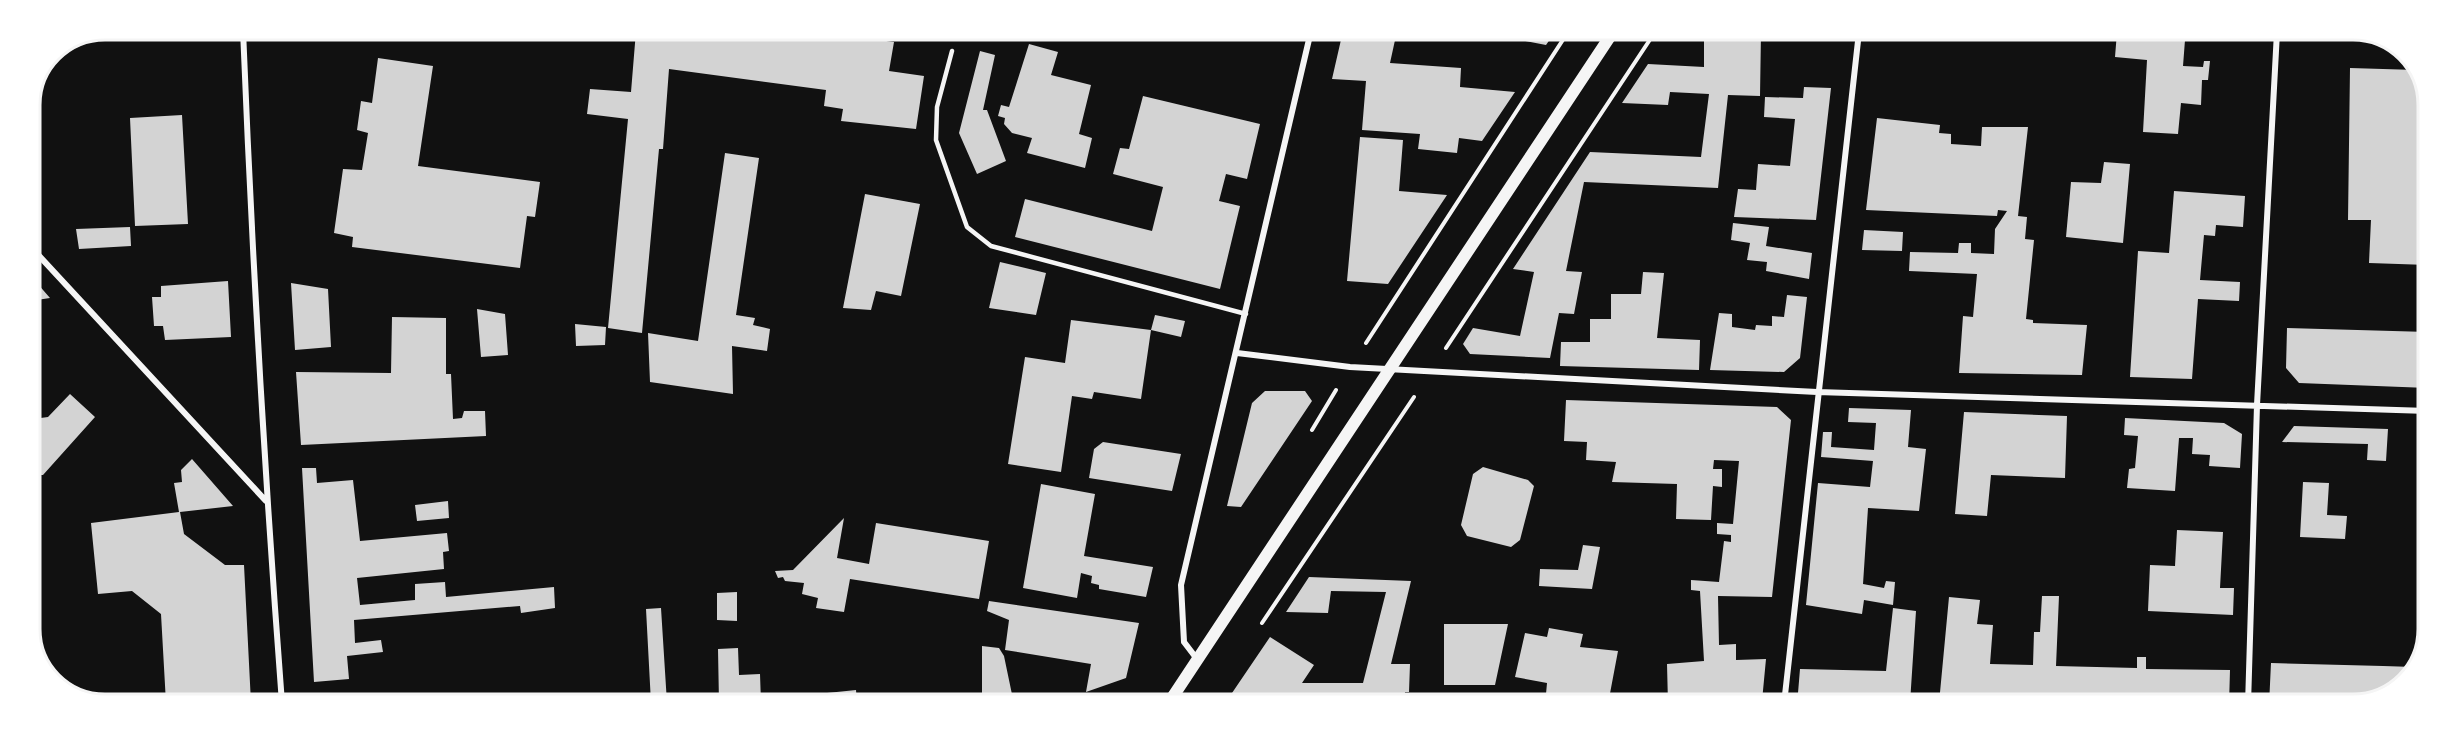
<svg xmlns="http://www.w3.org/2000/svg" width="2459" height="735" viewBox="0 0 2459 735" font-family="'Archivo Narrow',sans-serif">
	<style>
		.building { fill: #d3d3d3 }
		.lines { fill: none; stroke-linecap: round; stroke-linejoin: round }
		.path { stroke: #f5f5f5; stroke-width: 4 }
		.service { stroke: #f5f5f5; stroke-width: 4.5 }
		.minor { stroke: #f5f5f5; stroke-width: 6 }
		.secondary { stroke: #f5f5f5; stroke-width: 12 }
		.rim { fill: none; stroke: #f5f5f5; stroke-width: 3 }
	</style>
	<rect width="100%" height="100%" fill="#111"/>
	<path class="building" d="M114,30H177V35L114,39Z
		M636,31H810L894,42L889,71L924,76L916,129L841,121L843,109L824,106L826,90L669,69L663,149H659L642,333L608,328L628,119L587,114L590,89L631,92Z
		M1343,31H1397L1390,63L1461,68L1460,87L1515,92L1482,141L1459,138L1457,153L1418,149L1420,134L1362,130L1366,81L1332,79Z
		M1494,32H1555L1546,45L1494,35Z
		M1704,32H1761L1760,96L1728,95L1718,188L1584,182L1566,271L1582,272L1574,314L1559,313L1550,358L1470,354L1463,344L1473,328L1520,336L1534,272L1513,269L1590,152L1701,157L1709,94L1670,92L1668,105L1622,103L1648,64L1704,67Z
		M2117,32H2252V41L2185,40L2183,66L2203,67L2204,61H2210L2208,80H2202L2201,105L2181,103L2178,134L2143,132L2147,60L2115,57Z
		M1029,44L1058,52L1051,75L1091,85L1079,134L1092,138L1085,168L1027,153L1032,138L1012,133L1004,124L1005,118L998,116L1001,105L1009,107Z
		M980,51L995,55L983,110H987L1006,161L977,174L959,133Z
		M378,58L433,66L418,166L540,182L535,217L527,216L520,268L352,247L353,237L334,233L343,169L362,170L368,133L357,130L361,101L372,103Z
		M2350,68L2416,70L2429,101L2428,265L2369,263L2371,220H2348Z
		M1804,87L1831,88L1816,220L1734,217L1738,189L1756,190L1758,164L1790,166L1795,119L1764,117L1765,97L1803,98Z
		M1143,96L1260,124L1247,179L1226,174L1219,201L1240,206L1220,289L1015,237L1025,199L1152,231L1163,187L1113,174L1120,148L1129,149Z
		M182,115L188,224L135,226L130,118Z
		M1877,118L1940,125L1939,133L1951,134V144L1981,146L1982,127H2028L2018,216L2027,217L2025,239L2034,240L2026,319L2033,320V323L2087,325L2082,375L1959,373L1963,316L1973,317L1977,274L1909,271L1910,252L1958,253L1959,243H1971V253L1994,254L1995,229L2007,211L1998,210L1997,216L1866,210Z
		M1360,137L1403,140L1399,191L1447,195L1388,284L1347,281Z
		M725,153L759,158L736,315L755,318L753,325L770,329L767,351L732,346L733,394L650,382L648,333L698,341Z
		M2104,162L2130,164L2123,243L2066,237L2071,182L2101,183Z
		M2174,191L2245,196L2243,227L2216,225L2215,236L2204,235L2200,280L2240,282L2239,301L2198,299L2192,379L2130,377L2138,251L2169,253Z
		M865,194L920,204L901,296L876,291L871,310L843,308Z
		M1733,223L1769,227L1766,246L1812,253L1809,279L1766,271L1767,262L1747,260L1750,243L1731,240Z
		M130,227L131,246L79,249L76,229Z
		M1864,230L1903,232L1902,251L1862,250Z
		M1000,262L1046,273L1036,315L989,308Z
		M1643,272L1664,273L1657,338L1700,340L1699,370L1560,366L1561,342H1590V319H1611V294H1641Z
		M30,275L50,298L30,301Z
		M228,281L231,337L165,340L163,326H154L152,297H161V286Z
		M291,283L328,289L331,347L295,350Z
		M1787,295L1807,297L1800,358L1784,372L1710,370L1719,313L1732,314V327L1755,330L1756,325L1772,326V316L1784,317Z
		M477,309L505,314L508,355L481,357Z
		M1155,315L1185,321L1181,337L1151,330L1141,399L1094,392L1092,399L1072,396L1061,472L1008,464L1025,357L1065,363L1071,320L1151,330Z
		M392,317L446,318V374H451L453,419L462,418L464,411H485L486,436L301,445L296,372L391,373Z
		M575,324L606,327L605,345L576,346Z
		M2287,328L2428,332V388L2299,383L2286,368Z
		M1265,391H1305L1312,401L1241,507L1227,506L1252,403Z
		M70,394L95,417L43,475H32L30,417L33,419L48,417Z
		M1566,400L1777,407L1791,420L1772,597L1718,596L1719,645L1736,644V660L1766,659L1762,701L1756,704H1668L1667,664L1704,661L1700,591L1691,590V580L1719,582L1724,541L1731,542V535L1717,534V523L1733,524L1739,461L1714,460L1713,469H1722V487L1713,486L1711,520L1676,519L1677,484L1612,482L1616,462L1586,460L1587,442L1564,441Z
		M1849,408L1911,410L1908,447L1926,449L1919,511L1868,508L1863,584L1884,588L1886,581L1895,582L1893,605L1864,600L1862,614L1806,605L1818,483L1870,487L1873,461L1821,457L1823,432H1832L1831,447L1874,450L1876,423L1848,422Z
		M1964,412L2067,416L2065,478L1991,475L1987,516L1955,514Z
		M2125,418L2224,423L2242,434L2240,468L2209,466L2210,455L2192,454L2193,438H2179L2175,491L2127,488L2129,469L2135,468L2138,436L2124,435Z
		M2294,426L2388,429L2386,461L2367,460L2368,444L2282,442Z
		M1103,442L1181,454L1172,491L1089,478L1094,449Z
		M192,459L233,506L180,512L184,534L225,565H244L251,703H166L161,614L132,591L98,594L91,523L179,512L174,483L182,482L181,470Z
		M1483,467L1528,480L1534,486L1520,540L1511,547L1467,536L1461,525L1473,474Z
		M302,468H316L317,483L353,480L360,541L447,533L449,551L443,552L444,569L357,578L360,605L415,600V584L445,582L446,597L554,587L555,608L521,613L520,606L354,620L355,643L381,640L383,652L347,656L349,679L314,682Z
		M2303,482L2329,483L2327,515L2347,516L2345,539L2300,537Z
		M1041,484L1095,494L1084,556L1153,567L1146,597L1099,589V585L1091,583L1092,576L1081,573L1077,598L1023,588Z
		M448,501L449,518L417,521L415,505Z
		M844,518L837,558L869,564L876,523L989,541L979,599L850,579L844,612L816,608L818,598L802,594L804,583L785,581L783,577L778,578L775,571L793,570Z
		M2177,530L2223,532L2220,588H2234L2233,615L2148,611L2150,565L2175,566Z
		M1583,545L1600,547L1592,589L1539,586L1540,569L1578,570Z
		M1309,577L1411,581L1391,664H1410L1409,692H1405L1404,704H1240L1232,693L1270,637L1314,665L1302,683H1363L1386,592L1331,591L1328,613L1286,612Z
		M737,592V621L717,620V593Z
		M2042,596H2059L2056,666L2137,668V657H2146V669L2230,670L2229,705L1939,703L1949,597L1980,600L1977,624L1993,625L1990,664L2033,665L2034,632H2040Z
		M989,601L1139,623L1126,678L1086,692L1091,664L1005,650L1009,620L987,611Z
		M661,608L667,703H651L646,609Z
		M1893,608L1916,611L1910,703L1810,704L1798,693L1800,669L1886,671Z
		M1444,624H1508L1495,685H1444Z
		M1549,628L1583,634L1580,647L1618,651L1608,704H1557L1558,697L1546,694L1547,683L1515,677L1525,633L1547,637Z
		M982,646L999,648L1004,656L1014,704L982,703Z
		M738,648L739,675L760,674L761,703H719L718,649Z
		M2271,663L2383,666L2414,667L2400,689L2353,705H2269Z
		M856,690L857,703H798V696Z"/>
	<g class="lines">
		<path class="path" d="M1366,343L1568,32
			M1446,348L1655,32
			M1312,430L1336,390
			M1262,623L1414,397"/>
		<path class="service" d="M952,51L937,107L936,140L967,227L991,246L1246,314"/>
		<path class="minor" d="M243,30C252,255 265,479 282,703
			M30,246L266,501
			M1237,353L1350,367L1817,392L2428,411
			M1197,659L1184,642L1181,585L1311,31
			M1784,704L1859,32
			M2248,705L2257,405L2277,32"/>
		<path class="secondary" d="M1168,704L1613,32"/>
	</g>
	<path d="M0 0H2459V735H0ZM105 40H2353A65 65 0 0 1 2418 105V629A65 65 0 0 1 2353 694H105A65 65 0 0 1 40 629V105A65 65 0 0 1 105 40Z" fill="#fff" fill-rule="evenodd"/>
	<path class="rim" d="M105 40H2353A65 65 0 0 1 2418 105V629A65 65 0 0 1 2353 694H105A65 65 0 0 1 40 629V105A65 65 0 0 1 105 40Z"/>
</svg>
